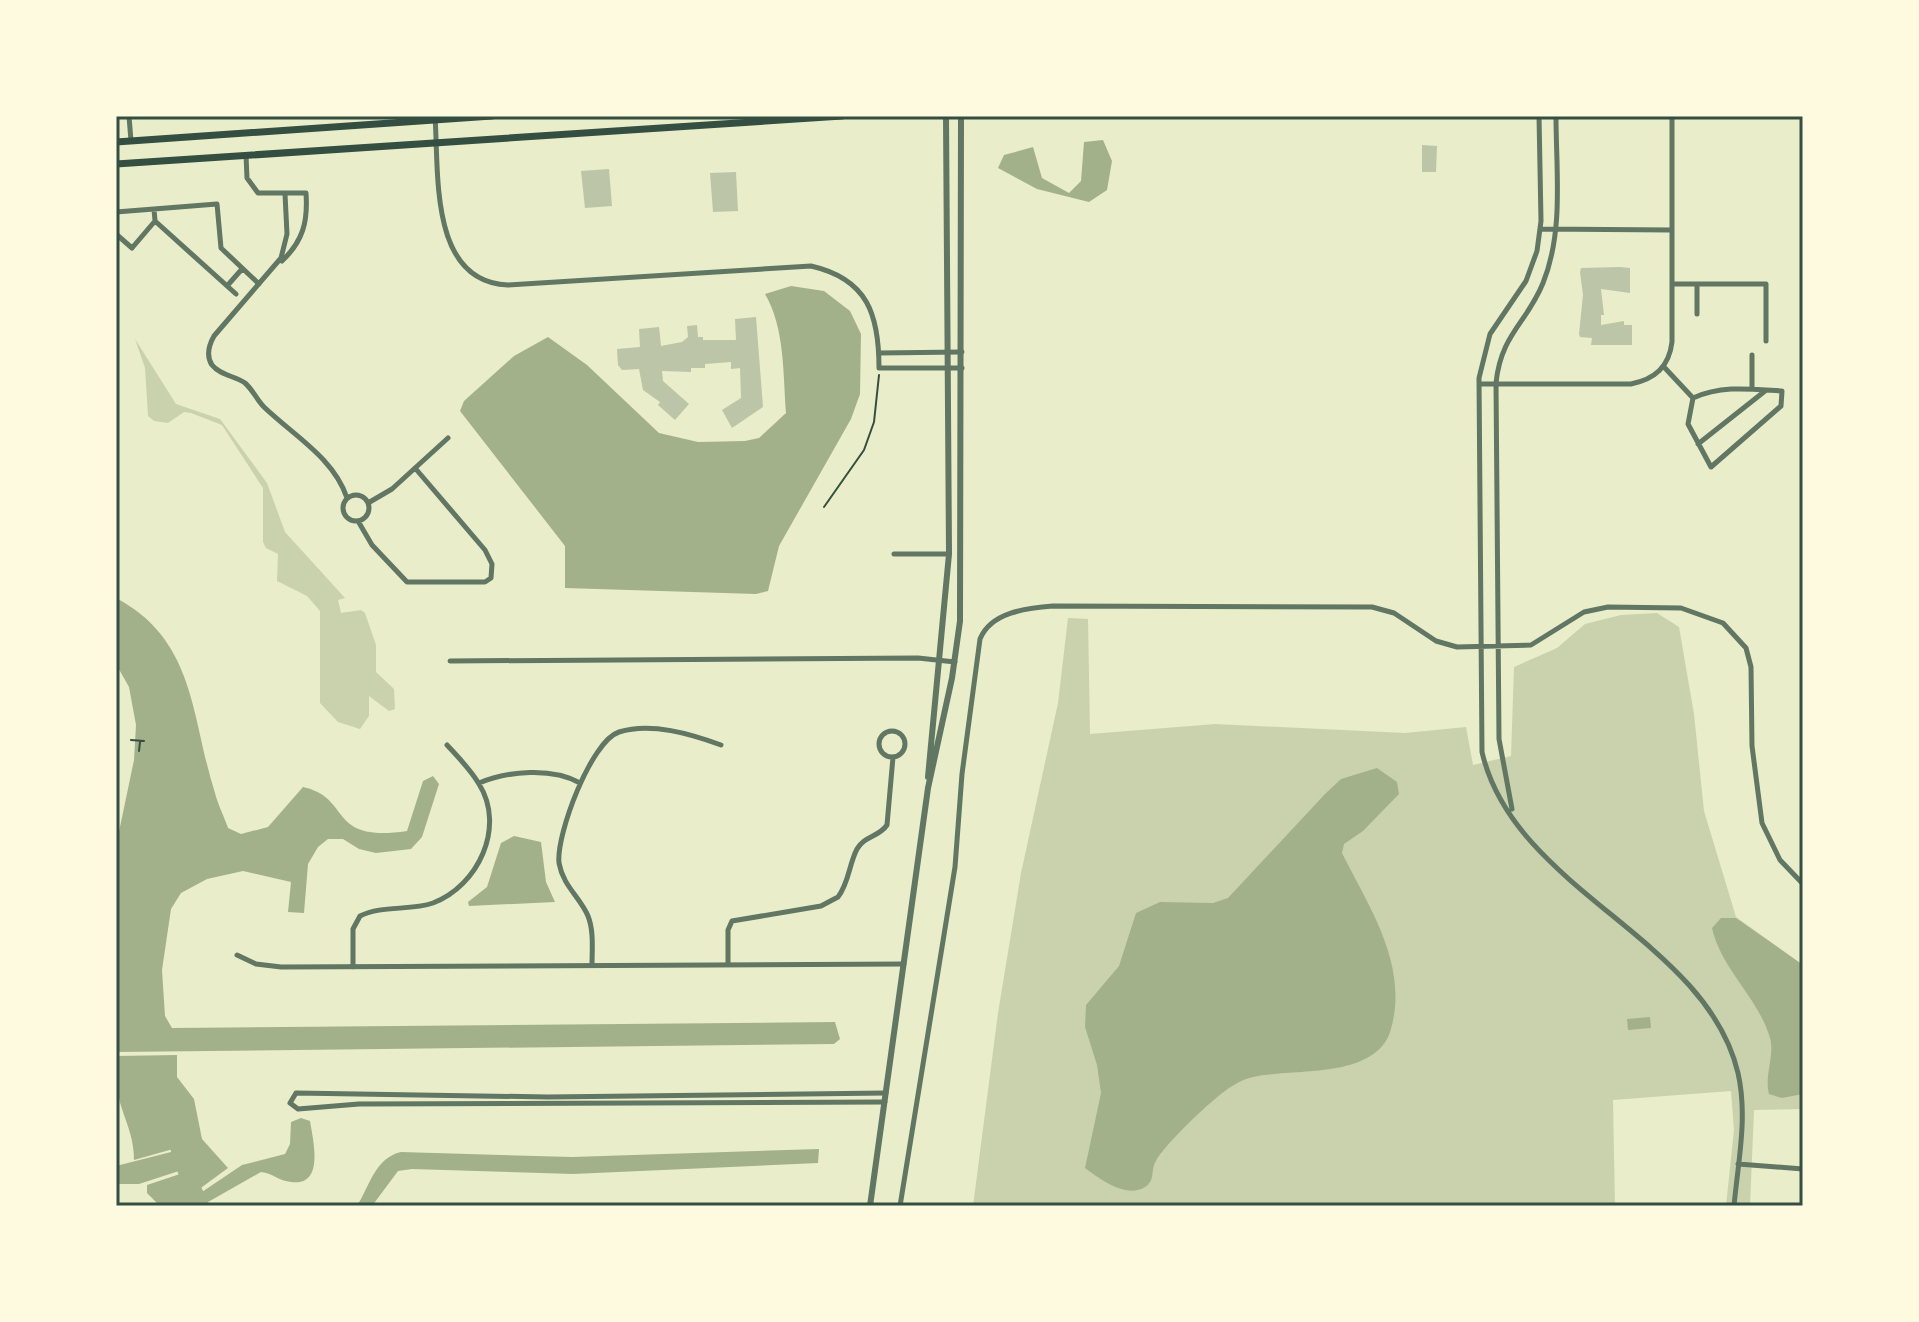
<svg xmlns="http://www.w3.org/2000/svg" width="1919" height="1322" viewBox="0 0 1919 1322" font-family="Jost,sans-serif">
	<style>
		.green { fill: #cad2ad }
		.water { fill: #a3b18a }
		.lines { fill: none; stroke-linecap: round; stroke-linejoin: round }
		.river { stroke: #a3b18a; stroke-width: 16 }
		.building { fill: #bcc5a7 }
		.path { stroke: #344e41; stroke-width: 2 }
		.minor { stroke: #617663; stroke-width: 5 }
		.tertiary { stroke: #617663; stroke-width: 6 }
		.primary { stroke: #344e41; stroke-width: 7 }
		.neatline { fill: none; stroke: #344e41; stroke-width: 3 }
	</style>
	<rect width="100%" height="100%" fill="#e9edc9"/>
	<path class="green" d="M135,339L176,404L220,419L267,483L285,532L345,598L338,600L341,613L361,610L365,613L376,645V672L394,689L395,709L389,711L369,696V716L360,729L338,722L320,703V611L307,596L277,581L278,554L266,548L263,542V488L222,425L191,413L184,412L168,423L154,421L148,416L145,368Z
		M1657,613L1679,627L1694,714L1704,811L1736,917L1803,965V1109L1754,1110L1750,1206H1726L1734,1130L1731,1091L1613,1100L1615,1206H973L998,1013L1021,873L1058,703L1068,618L1088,619L1090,734L1215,724L1405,733L1466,727L1473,765L1511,756L1514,667L1557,648L1585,624L1621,615Z"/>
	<path class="water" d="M1103,140L1112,161L1107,190L1089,202L1037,189L998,168L1004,155L1033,147L1042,178L1069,193L1081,181L1084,142Z
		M791,286L824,291L850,311L861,334L860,394L851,419L779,546L768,591L756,594L565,588V546L460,411L464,401L514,356L548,337L587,365L659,433L698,442L745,441L759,438L786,413C783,374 785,328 765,294Z
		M116,598C196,640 191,718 215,793C218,805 224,816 228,828L241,834L268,827L303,787C353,798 326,843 407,831L423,781L433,776L439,784L422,837L411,849L376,853L359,849L343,839H328L318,847L308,864L304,913L288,912L291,882L243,871L207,879L181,893L171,909L162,970L165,1016L172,1028L835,1022L840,1039L834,1044L116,1052V846L134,760L136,725L129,687L116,664Z
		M1377,768L1397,782L1399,794L1363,831L1344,844L1342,853C1369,907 1409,965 1391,1029C1379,1074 1311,1070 1274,1074C1260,1075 1246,1077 1234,1085C1218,1093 1164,1145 1156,1161C1150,1170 1156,1180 1145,1187C1126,1199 1100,1179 1085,1168L1101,1093L1097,1065L1085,1027L1086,1005L1119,966L1136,913L1160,902L1213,903L1228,898L1325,794L1341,779Z
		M514,836L541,842L546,882L555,902L469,906L468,902L487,887L501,843Z
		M1721,918H1736L1803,965V1094L1782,1098L1769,1094C1764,1075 1775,1056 1770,1038C1758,997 1721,969 1712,928Z
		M1650,1017L1651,1028L1628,1030L1627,1019Z
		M177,1055V1077L194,1099L202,1139L228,1168L194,1193L197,1206H160L147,1193V1185L186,1172L189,1168L180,1147L134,1160C134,1140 128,1127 122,1109C116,1092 116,1073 116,1056Z
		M301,1118L310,1121C313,1140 325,1187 291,1182C279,1181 272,1173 261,1172L201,1206L196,1196L242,1165L285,1154L290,1144L291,1122Z
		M819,1149L818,1163L573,1174L412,1169L398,1171L372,1206H357C370,1185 375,1158 401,1152L572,1157Z
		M179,1150L185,1169L139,1184H116V1166Z"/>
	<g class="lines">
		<path class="river" d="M171,1125L187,1175L201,1206"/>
	</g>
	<path class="building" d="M1422,145L1437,146L1436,172H1422Z
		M609,169L612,206L585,208L581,171Z
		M736,172L738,211L713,212L710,173Z
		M1620,267L1630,268V293L1601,289L1604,315H1601V325L1624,321V325H1632V345H1591L1592,338L1580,337L1579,334L1583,295L1580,272L1581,268Z
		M756,317L763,407L732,428L722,410L741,398L740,368L731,369V362L705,364V368H691V372L662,371L663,381L689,404L675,420L658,405L660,402L643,390L639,369L622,370L618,365L617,349L640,347L639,329L659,327L661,346L682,342L688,337L687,326L697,325L698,337H703V340H736L735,319Z"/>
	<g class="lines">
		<path class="path" d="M824,507L864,450L874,422L879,375
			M131,740L144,741
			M139,751L140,742"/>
		<path class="minor" d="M129,116L131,141
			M435,116C439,173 429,282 508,285L811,266C868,279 879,315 879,368H962
			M1539,116L1541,221L1537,251L1526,281L1490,334L1479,378L1482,752C1514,891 1706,937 1738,1073C1748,1117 1738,1162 1734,1206
			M246,155L247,178L258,193H306C308,222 303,241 282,261
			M285,194L287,234L281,258L214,336C209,345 206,356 212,365C220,375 235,376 245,383C253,390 257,400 264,407C293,435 334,458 347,498
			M116,212L217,204L221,248L259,284
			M155,221L236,294
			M1541,229L1672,230
			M116,234L132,248L155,221L154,209
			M1672,284H1766V341
			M227,286L242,269
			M1697,314V284
			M879,353L962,352
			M1752,355V388
			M1664,367L1693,398L1688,424L1711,467L1781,406L1782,391C1750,389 1722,385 1693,398
			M1479,384H1631C1655,379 1669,367 1672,342V116
			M1698,444L1765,391
			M343 508a13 13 0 1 1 26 0a13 13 0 1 1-26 0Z
			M368,503L392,489L448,438
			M358,521L372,545L407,582H485L491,578L492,564L485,550L415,468
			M894,554H949
			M450,661L918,658L955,662
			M879 744a13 13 0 1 1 26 0a13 13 0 1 1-26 0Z
			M479,783C508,771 552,767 580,783
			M1512,809L1499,739L1496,383C1501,334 1527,323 1543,283C1564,231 1556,171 1556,116
			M237,955L256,964L281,967L904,964
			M728,964V930L732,921L821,906L838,897C849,883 849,864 857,849C864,836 879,837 887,825L893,757
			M592,965C592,950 594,931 588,916C580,897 563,886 559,863C556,835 591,741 619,732C651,722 691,734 721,745
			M353,967V929L360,916C382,905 410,911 433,903C478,886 506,827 479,784C471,770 458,757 447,745
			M885,1102L359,1104L298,1109L290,1103L296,1093L548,1097L886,1093
			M1738,1164L1803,1169
			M900,1206L955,867L962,774L980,639C991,612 1027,608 1053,606L1372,607L1394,613L1436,641L1457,647L1531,645L1584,612L1608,607L1681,608L1723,623L1746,648L1751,667L1752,746L1762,823L1780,860L1803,884"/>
		<path class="tertiary" d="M928,777L949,554L946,116
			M870,1206L928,788L952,678L960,621L961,116"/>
		<path class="primary" d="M116,142L492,116
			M116,164L842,116"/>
	</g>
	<rect width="1919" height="1322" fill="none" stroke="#fefae0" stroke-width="236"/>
	<rect x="118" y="118" width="1683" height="1086" class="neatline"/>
</svg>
